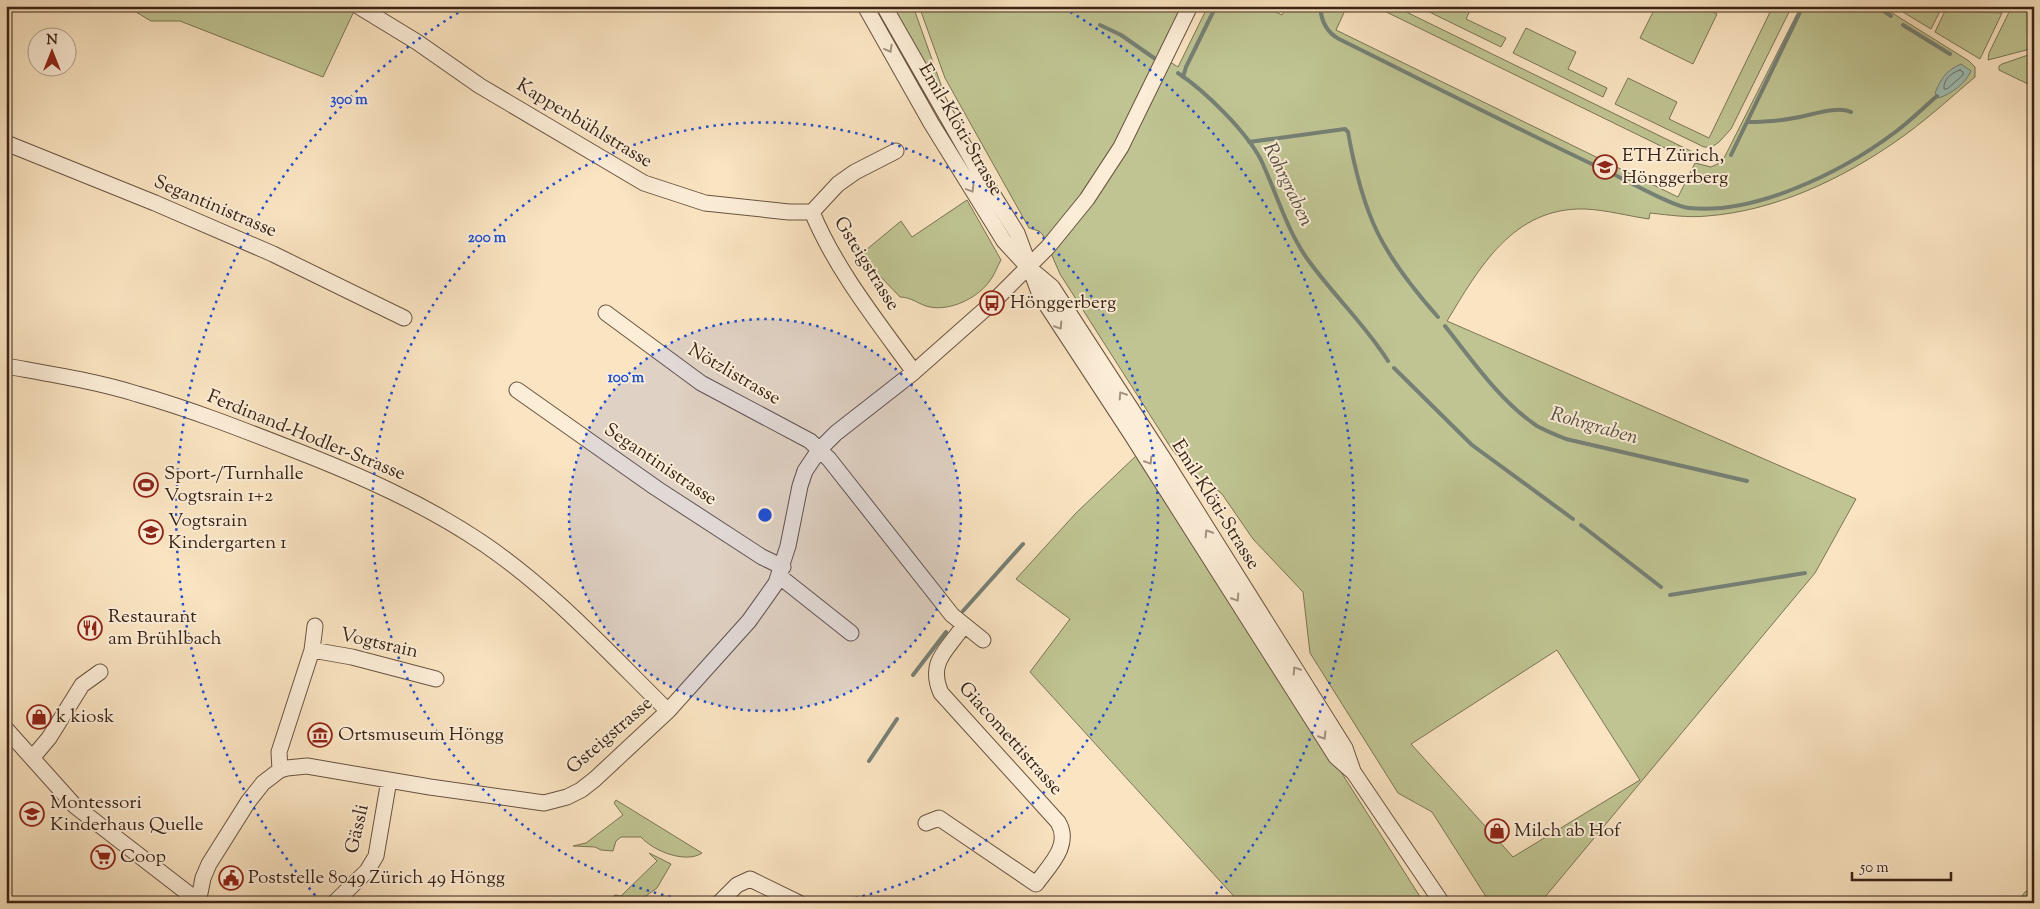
<svg xmlns="http://www.w3.org/2000/svg" width="2040" height="909" viewBox="0 0 2040 909" font-family="'Sorts Mill Goudy',serif">
	<style>
		.green { fill: #bfc492; stroke: #7c7454; fill-rule: evenodd }
		.water { fill: #9ebeb4; stroke: #768075 }
		.lines { fill: none; stroke-linecap: round; stroke-linejoin: round }
		.shore { stroke: #6c7065; stroke-width: 1 }
		.stream { stroke: #768075; stroke-width: 4 }
		.minor-casing { stroke: #695341; stroke-width: 17 }
		.minor { stroke: #fcedd7; stroke-width: 15 }
		.oneway { stroke: #a49280 }
		.ring { fill: none; stroke: #1d4ed8; stroke-width: 2.5; stroke-dasharray: 2.5 5 }
		.labels { text-anchor: middle; dominant-baseline: central; stroke-width: 4; stroke-linejoin: round; paint-order: stroke }
		.street-label { font-size: 19px; fill: #392316; stroke: #fcedd7 }
		.poi-label { font-size: 19px; fill: #392316; stroke: #fcedd7; text-anchor: start }
		.water-label { font-size: 20px; font-style: italic; fill: #575245; stroke: #fcedd7 }
		.centre { fill: #1d4ed8; stroke: #fcedd7; stroke-width: 2.5 }
		.ring-label { font-size: 15px; text-anchor: middle; font-weight: bold; fill: #1d4ed8; stroke: #fcedd7; stroke-width: 4; stroke-linejoin: round; paint-order: stroke }
	</style>
	<rect width="100%" height="100%" fill="#fae4c1"/>
	<filter id="stains"><feTurbulence type="fractalNoise" baseFrequency=".004" numOctaves="4"/><feColorMatrix values="0 0 0 0 .2 0 0 0 0 .09 0 0 0 0 .02 0 0 0 .5 -.17"/></filter>
	<radialGradient id="worn" r=".72"><stop offset=".6" stop-color="#630" stop-opacity="0"/><stop offset="1" stop-color="#630" stop-opacity=".3"/></radialGradient>
	<path class="green" d="M126,6H349L355,9L323,77L180,21H151Z
		M893,6H913L945,96L944,98Z
		M919,6H1073L1085,12L1105,6H1183L1159,55L1178,67L1208,6H1263L1282,15L1287,6H1347L1336,30L1678,197L1695,163L1711,167L1722,162L1801,6H1881L1969,61L1975,67V77C1949,99 1923,123 1895,142C1840,180 1774,211 1707,216C1688,218 1669,215 1650,213L1649,219C1628,216 1607,210 1585,209C1513,207 1479,268 1447,321L1856,499L1815,573L1540,903H1490L1432,812L1398,793L1310,653L1303,592L1253,539L1222,494L1211,485L1192,475L1171,448L1060,274L1043,235L1039,231L1029,228L945,78ZM1557,650L1640,780L1513,857L1411,744Z
		M1374,6H1394L1703,157L1667,149Z
		M1417,6H1472L1466,19L1506,38L1501,47Z
		M1656,6H1701L1717,14L1693,64L1640,38Z
		M1773,6H1792L1731,129L1719,142L1712,147H1704L1615,104L1628,78L1677,102L1669,119L1709,138Z
		M1893,6H1936L1941,9L1931,29Z
		M2012,6H2034V48L1988,60L1989,53Z
		M1945,11L2002,13L1980,59L1935,32Z
		M1526,28L1576,52L1568,69L1607,88L1603,97L1513,53Z
		M2034,53V87L1999,70V66L2002,64Z
		M967,200L1001,260C997,267 994,276 989,282C977,298 951,311 930,307C919,305 912,297 900,297L860,255L901,221L912,237Z
		M1139,453L1424,903H1240L1030,672L1070,619L1016,579L1076,513Z
		M616,800L702,853C686,864 653,851 641,837H621L616,841L613,851L601,850L595,847L573,846L586,843L623,815L614,803Z
		M649,853L671,864L657,888L636,903H606L615,895L621,896L657,861Z
		M2034,889V903H2017L2025,892Z"/>
	<path class="water" d="M1961,64L1971,71C1965,84 1952,93 1939,98L1935,93C1941,79 1945,71 1961,64Z"/>
	<g class="lines">
		<path class="shore" d="M1960,70L1963,72V75L1947,89H1944C1943,80 1951,73 1960,70Z"/>
		<path class="stream" d="M1320,6C1321,21 1326,32 1339,39C1430,84 1521,131 1613,174C1630,182 1674,207 1689,208C1755,215 1842,172 1894,133C1909,122 1923,108 1937,96
			M1876,6L1891,16
			M1100,25L1121,35L1154,58
			M1903,25L1950,54
			M1178,73C1205,91 1246,131 1261,160C1276,192 1286,228 1306,257C1331,293 1365,324 1388,361
			M1183,77L1186,67L1216,6
			M1747,122C1762,122 1779,121 1794,118C1809,116 1837,105 1851,112
			M1249,142L1345,129L1348,132C1363,216 1381,253 1438,317
			M1731,155L1803,6
			M1445,326C1472,360 1500,401 1537,426C1546,431 1556,435 1566,439L1747,481
			M1394,368L1472,445L1573,519
			M1581,525L1661,587
			M1670,595L1805,573
			M963,611L1023,544
			M913,675L946,632
			M869,761L897,719"/>
		<g class="minor-casing">
			<path id="minor" d="M358,6L417,42L480,86L644,183L705,203L789,212H812
				M865,6L931,123L1004,241L1028,267L1052,287L1165,461L1345,748L1353,771
				M884,6L980,174L1017,233L1040,295L1131,434L1336,757L1354,773L1442,903
				M6,143L155,203L273,254L404,318
				M812,212C836,270 877,321 914,372
				M812,212L838,184L855,172L896,151
				M606,313L701,383L810,441L829,459L952,615L983,640
				M6,366C50,374 95,381 137,394C190,409 241,429 292,449C359,475 425,504 484,544C553,591 609,653 668,711
				M517,390L656,488L762,557L783,567
				M779,576L851,633
				M312,650L352,657L436,679
				M6,729L75,806L198,901
				M33,757L49,738L82,685L100,672
				M280,770L279,752L312,650L315,626
				M926,823L939,818L1036,884C1049,866 1072,845 1058,822L941,693C927,661 948,650 964,625
				M198,903L203,878L209,864L248,802L263,783L280,770L287,768L307,766L430,787L544,803L567,797L581,790L595,779L668,711L749,621L776,583L788,546L800,486L805,471L819,450L836,433L914,372L992,303L1048,247L1087,199L1121,147L1190,6
				M334,903L367,871L376,856L389,780
				M719,903L737,885L750,879L799,903"/>
		</g>
		<use href="#minor" class="minor"/>
	</g>
	<defs><path id="oneway-chevron" d="M-2-3.5L2.5 0L-2 3.5" fill="none" stroke-width="1.6" stroke-linecap="round" stroke-linejoin="round" transform="scale(1.25)"/></defs>
	<g class="oneway">
		<use href="#oneway-chevron" transform="translate(889 49) rotate(61)"/>
		<use href="#oneway-chevron" transform="translate(971 189) rotate(59)"/>
		<use href="#oneway-chevron" transform="translate(1059 326) rotate(57)"/>
		<use href="#oneway-chevron" transform="translate(1122 395) rotate(-123)"/>
		<use href="#oneway-chevron" transform="translate(1149 461) rotate(57)"/>
		<use href="#oneway-chevron" transform="translate(1208 533) rotate(-122)"/>
		<use href="#oneway-chevron" transform="translate(1236 598) rotate(57)"/>
		<use href="#oneway-chevron" transform="translate(1296 670) rotate(-123)"/>
		<use href="#oneway-chevron" transform="translate(1323 736) rotate(58)"/>
	</g>
	<circle cx="765" cy="515" r="196" fill="#1d4ed8" fill-opacity=".12"/>
	<g class="ring">
		<circle cx="765" cy="515" r="196"/>
		<path d="M700 903A393 393 0 1 1 830 903"/>
		<path d="M320 901A589 589 0 0 1 466 8M1064 8A589 589 0 0 1 1210 901"/>
	</g>
	<defs>
		<g id="university-ring" transform="scale(1.25)"><circle r="9.5" fill="#fcedd7" stroke="#8f2418" stroke-width="1.5"/><path d="M0-5L7-2L0 1L-7-2ZM-4 1L0 2.5L4 1V4Q0 6-4 4Z" fill="#8f2418"/></g>
		<g id="bus-ring" transform="scale(1.25)"><circle r="9.5" fill="#fcedd7" stroke="#8f2418" stroke-width="1.5"/><path d="M-5-6H5V4H4V6H2V4H-2V6H-4V4H-5ZM-3.5-4V0h7V-4ZM-3.5 1.2v1.5H-2V1.2ZM2 1.2v1.5H3.5V1.2Z" fill="#8f2418"/></g>
		<g id="stadium-ring" transform="scale(1.25)"><circle r="9.5" fill="#fcedd7" stroke="#8f2418" stroke-width="1.5"/><path d="M0-5a6.5 5 0 1 0 0 10a6.5 5 0 1 0 0-10ZM-3.5-1.8h7v3.6h-7Z" fill="#8f2418"/></g>
		<g id="school-ring" transform="scale(1.25)"><circle r="9.5" fill="#fcedd7" stroke="#8f2418" stroke-width="1.5"/><path d="M0-5L7-2L0 1L-7-2ZM-4 1L0 2.5L4 1V4Q0 6-4 4Z" fill="#8f2418"/></g>
		<g id="restaurant-ring" transform="scale(1.25)"><circle r="9.5" fill="#fcedd7" stroke="#8f2418" stroke-width="1.5"/><path d="M-5-6h1v4h1v-4h1v4h1v-4h1v5L-1.5 .5V6h-2V.5L-5-1ZM5-6V6H3V1.5H1.5Q1.5-4 5-6Z" fill="#8f2418"/></g>
		<g id="shop-ring" transform="scale(1.25)"><circle r="9.5" fill="#fcedd7" stroke="#8f2418" stroke-width="1.5"/><path d="M-5-2.5h2.3a2.7 3.5 0 0 1 5.4 0H5L5.5 6h-11ZM-1.5-2.5h3a1.5 2.3 0 0 0-3 0Z" fill="#8f2418"/></g>
		<g id="museum-ring" transform="scale(1.25)"><circle r="9.5" fill="#fcedd7" stroke="#8f2418" stroke-width="1.5"/><path d="M0-6L6-3V-2H-6V-3ZM-5-1h2V3h-2ZM-1-1h2V3h-2ZM3-1h2V3H3ZM-6 4H6V6H-6Z" fill="#8f2418"/></g>
		<g id="supermarket-ring" transform="scale(1.25)"><circle r="9.5" fill="#fcedd7" stroke="#8f2418" stroke-width="1.5"/><path d="M-6-5.5h2.5l.6 2H6L4.5 2H-2.5L-4.4-4H-6ZM-1.5 3.2a1.3 1.3 0 1 0 .1 0ZM3 3.2a1.3 1.3 0 1 0 .1 0Z" fill="#8f2418"/></g>
		<g id="civic-ring" transform="scale(1.25)"><circle r="9.5" fill="#fcedd7" stroke="#8f2418" stroke-width="1.5"/><path d="M-.6-6.5H3V-4.5H.6V-3L4-1V1h2V6H-6V1h2V-1L-.6-3ZM-1.2 2.5V6h2.4V2.5Z" fill="#8f2418"/></g>
	</defs>
	<g fill-rule="evenodd">
		<use href="#university-ring" x="1605" y="167"/>
		<use href="#bus-ring" x="992" y="303"/>
		<use href="#stadium-ring" x="146" y="485"/>
		<use href="#school-ring" x="151" y="532"/>
		<use href="#restaurant-ring" x="90" y="628"/>
		<use href="#shop-ring" x="39" y="717"/>
		<use href="#museum-ring" x="320" y="735"/>
		<use href="#school-ring" x="32" y="814"/>
		<use href="#shop-ring" x="1497" y="831"/>
		<use href="#supermarket-ring" x="103" y="857"/>
		<use href="#civic-ring" x="231" y="878"/>
	</g>
	<g class="labels">
		<g class="street-label">
			<text transform="translate(584 124) rotate(31)">Kappenbühlstrasse</text>
			<text transform="translate(960 130) rotate(60)">Emil-Klöti-Strasse</text>
			<text transform="translate(215 207) rotate(23)">Segantinistrasse</text>
			<text transform="translate(866 264) rotate(58)">Gsteigstrasse</text>
			<text transform="translate(734 375) rotate(30)">Nötzlistrasse</text>
			<text transform="translate(306 436) rotate(22)">Ferdinand-Hodler-Strasse</text>
			<text transform="translate(660 465) rotate(34)">Segantinistrasse</text>
			<text transform="translate(1215 505) rotate(58)">Emil-Klöti-Strasse</text>
			<text transform="translate(379 644) rotate(13)">Vogtsrain</text>
			<text transform="translate(610 736) rotate(-41)">Gsteigstrasse</text>
			<text transform="translate(1010 739) rotate(48)">Giacomettistrasse</text>
			<text transform="translate(358 829) rotate(-77)">Gässli</text>
		</g>
		<g class="poi-label">
			<text x="1622" y="156">ETH Zürich,<tspan x="1622" dy="22">Hönggerberg</tspan></text>
			<text x="1010" y="303">Hönggerberg</text>
			<text x="164" y="474">Sport-/Turnhalle<tspan x="164" dy="22">Vogtsrain 1+2</tspan></text>
			<text x="168" y="521">Vogtsrain<tspan x="168" dy="22">Kindergarten 1</tspan></text>
			<text x="108" y="617">Restaurant<tspan x="108" dy="22">am Brühlbach</tspan></text>
			<text x="56" y="717">k kiosk</text>
			<text x="338" y="735">Ortsmuseum Höngg</text>
			<text x="50" y="803">Montessori<tspan x="50" dy="22">Kinderhaus Quelle</tspan></text>
			<text x="1514" y="831">Milch ab Hof</text>
			<text x="120" y="857">Coop</text>
			<text x="248" y="878">Poststelle 8049 Zürich 49 Höngg</text>
		</g>
		<g class="water-label">
			<text transform="translate(1287 185) rotate(64)">Rohrgraben</text>
			<text transform="translate(1594 427) rotate(16)">Rohrgraben</text>
		</g>
	</g>
	<circle cx="765" cy="515" r="8" class="centre"/>
	<g class="ring-label">
		<text x="349" y="104">300 m</text>
		<text x="487" y="242">200 m</text>
		<text x="626" y="382">100 m</text>
	</g>
	<rect width="2040" height="909" fill="none" stroke="#fae4c1" stroke-width="25"/>
	<rect x="8" y="8" width="2025" height="894" fill="none" stroke="#392316" stroke-width="2.5"/>
	<rect x="12" y="12" width="2015" height="884" fill="none" stroke="#392316"/>
	<g transform="translate(52 52)"><circle r="24" fill="#fcedd7" stroke="#ae9c8a"/>
	<path d="M0-4L9 19L0 12L-9 19Z" fill="#8f2418"/>
	<text y="-8" font-size="14" font-weight="bold" text-anchor="middle" fill="#392316">N</text>
	</g>
	<path d="M1852 872v8h99v-8" fill="none" stroke="#392316" stroke-width="2.5"/>
	<text x="1860" y="872" font-size="15" fill="#392316" stroke="#fcedd7" stroke-width="4" paint-order="stroke">50 m</text>
	<rect width="100%" height="100%" filter="url(#stains)"/>
	<rect width="100%" height="100%" fill="url(#worn)"/>
</svg>
